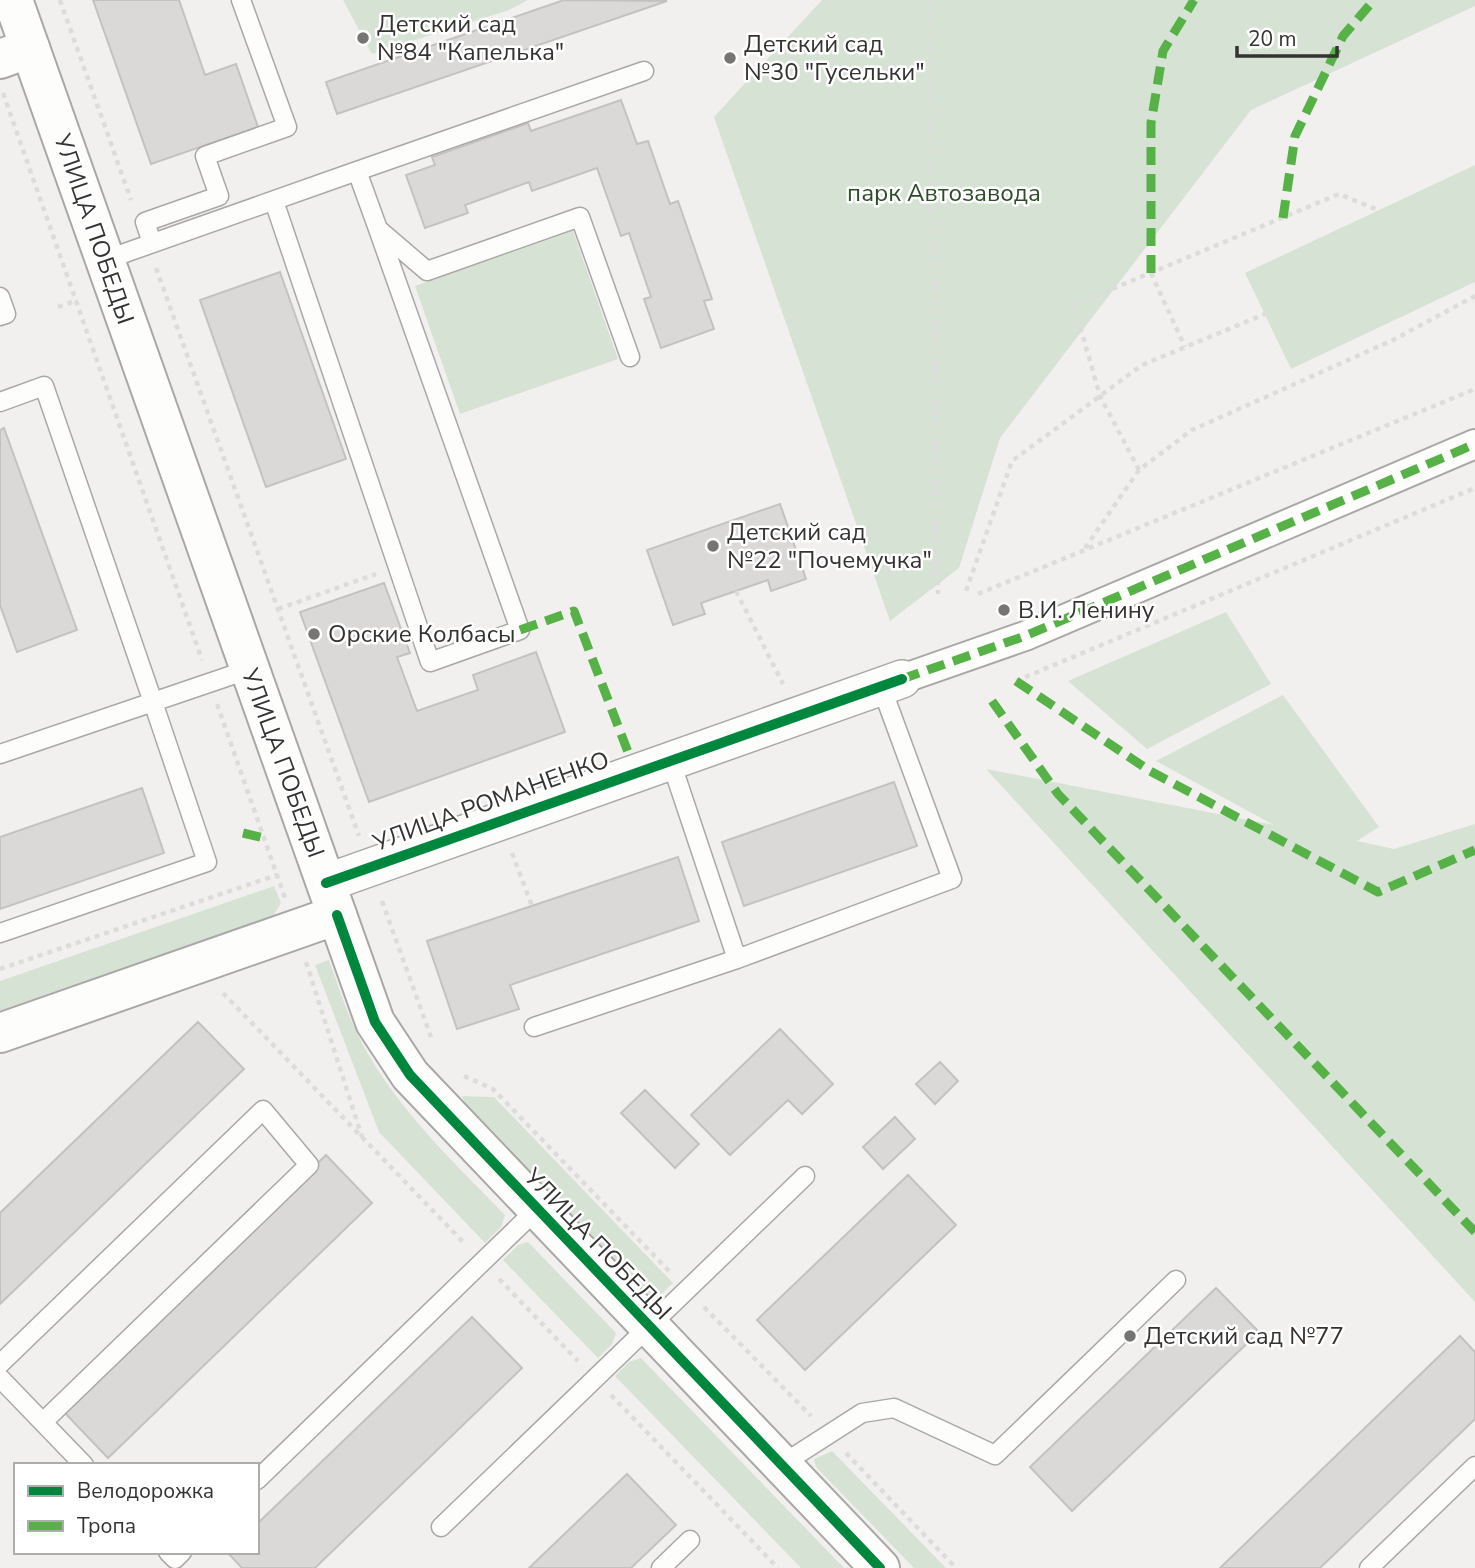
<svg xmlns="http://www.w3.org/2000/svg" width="1475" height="1568" viewBox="0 0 1475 1568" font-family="'Nunito Sans',sans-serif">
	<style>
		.green { fill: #d6e2d3 }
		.building { fill: #dbd9d8; stroke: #c3c2c0; stroke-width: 2 }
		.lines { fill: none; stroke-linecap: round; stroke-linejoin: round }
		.service-casing { stroke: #aaa8a7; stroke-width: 21 }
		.pedestrian-casing { stroke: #aaa8a7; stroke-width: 32 }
		.minor-casing { stroke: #aaa8a7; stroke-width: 40 }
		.tertiary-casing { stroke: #aaa8a7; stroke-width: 42 }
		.secondary-casing { stroke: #aaa8a7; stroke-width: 42 }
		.path { stroke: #dcdcdb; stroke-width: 4.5; stroke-dasharray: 5 5; stroke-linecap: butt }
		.service { stroke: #fdfdfc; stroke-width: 18 }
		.pedestrian { stroke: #fdfdfc; stroke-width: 28 }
		.minor { stroke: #fdfdfc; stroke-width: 37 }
		.tertiary { stroke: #fdfdfc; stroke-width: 38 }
		.secondary { stroke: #fdfdfc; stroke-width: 38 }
		.quiet { stroke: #56b246; stroke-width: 9; stroke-dasharray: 18 9; stroke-linecap: butt }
		.cycleway-casing { stroke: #fff; stroke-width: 15 }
		.cycleway { stroke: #00873e; stroke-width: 10 }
		.poi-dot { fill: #777574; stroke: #fff; stroke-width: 2.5 }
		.labels { text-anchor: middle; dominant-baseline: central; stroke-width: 5; stroke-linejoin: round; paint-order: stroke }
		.poi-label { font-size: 24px; fill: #353332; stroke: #fff; text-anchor: start }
		.park-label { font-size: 24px; fill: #2c4d28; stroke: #fff }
		.street-label { font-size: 24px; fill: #353332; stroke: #fff }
	</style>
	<rect width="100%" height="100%" fill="#f2f0ee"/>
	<path class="green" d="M343,0H528L509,10L372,54Z
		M822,0H1475V6L1251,110L1000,438L959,568L890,621L714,117Z
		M1475,165V282L1291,369L1245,273Z
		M573,231L618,359L460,414L415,286Z
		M1226,612L1271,684L1147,749L1068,681Z
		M1283,695L1379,827L1357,841L1394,849L1475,824V1302L986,769L1274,825L1156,761Z
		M274,886L281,903L273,916L251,928L0,1014V981Z
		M329,960C338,984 345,1009 356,1031C390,1103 451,1159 505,1215L501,1227L485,1243L379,1132L315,965Z
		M462,1096L494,1097L673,1283L653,1302L467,1109Z
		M528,1242L616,1333L612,1344L598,1358L503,1260L518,1245Z
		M641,1358L844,1568H801L615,1376L629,1362Z
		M832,1451L946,1568H914L816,1467L814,1459Z"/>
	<path class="building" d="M93,0H179L205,75L236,64L258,127L151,164Z
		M564,0L667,1L337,114L326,82Z
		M621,100L637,144L648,141L670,204L678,201L712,299L704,301L714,329L661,348L644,299L651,297L629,233L621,236L597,168L532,191L529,182L465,205L468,213L425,228L406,175L435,165L432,157L528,123L531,131Z
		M280,272L346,459L266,487L200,300Z
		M4,428L77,630L17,652L0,605V430Z
		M780,504L806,579L771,591L768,580L736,591L701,603L705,614L673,625L647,550Z
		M384,583L410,653L397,657L417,711L478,690L473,675L536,652L565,732L369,802L300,612Z
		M894,782L917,846L744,906L722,842Z
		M142,788L164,853L0,909V837Z
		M678,857L699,921L510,985L519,1009L457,1029L427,941Z
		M198,1022L244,1069L0,1304V1213Z
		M780,1029L833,1084L802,1114L788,1100L730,1155L691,1115Z
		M940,1062L958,1081L935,1104L916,1084Z
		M645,1090L699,1144L675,1168L621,1113Z
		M895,1117L915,1139L883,1169L863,1147Z
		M326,1155L372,1203L108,1458L62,1410Z
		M908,1175L956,1225L805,1370L757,1320Z
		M1216,1288L1259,1332L1072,1511L1030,1467Z
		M472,1317L522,1368L315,1568H242L228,1553L257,1552V1524Z
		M1460,1336L1475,1352V1419L1320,1568H1220Z
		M627,1474L676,1525L631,1568H529Z"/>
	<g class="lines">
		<g class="service-casing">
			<path id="service" d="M357,171L644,71
				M274,201L430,662L520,630L378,229
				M152,243L145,222L219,196L205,156L287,127L241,0
				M105,260L357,171L378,229L427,271L580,217L630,357
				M0,297L6,314L0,316
				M0,402L44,386L153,702L250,669
				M0,754L153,702L207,862L0,933
				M670,759L737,959
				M534,1027L737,959L952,879L881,686
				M0,1364L263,1110L309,1165L43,1422
				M0,1378L84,1465
				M781,1465L862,1413L894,1408L995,1455L1176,1280
				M257,1480L536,1210
				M441,1527L805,1176
				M168,1552L175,1559L182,1552
				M661,1568L690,1540
				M1369,1568L1475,1466"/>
		</g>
		<g class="pedestrian-casing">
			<path id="pedestrian" d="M902,679L1025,636L1475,444"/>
		</g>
		<g class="minor-casing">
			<path id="minor" d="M326,883L902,679"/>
		</g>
		<g class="tertiary-casing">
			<path id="tertiary" d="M0,59L30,48
				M337,915L375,1022L410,1075L880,1568"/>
		</g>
		<g class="secondary-casing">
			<path id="secondary" d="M0,1033L337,915L13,0"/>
		</g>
		<path class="path" d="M60,0L131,200
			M931,0L938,594
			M3,93L202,660
			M156,268L359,836
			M1151,273L1185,347
			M58,307L77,300
			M1139,470L1100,396L1074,305L1339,194L1378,210
			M1085,548L1139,470L1192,430L1393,340L1475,296
			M736,591L783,684
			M966,591L1012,461L1142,365L1265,314
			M978,594L1475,389
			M278,609L376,574
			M1016,681L1475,488
			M217,704L285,898
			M512,853L532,906
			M382,901L431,1037
			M306,962L362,1137
			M0,969L277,875
			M223,993L466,1245
			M464,1076L493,1089L669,1271
			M499,1279L578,1361
			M704,1307L811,1416
			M611,1395L778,1568
			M846,1453L956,1568"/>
		<use href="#service" class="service"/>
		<use href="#pedestrian" class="pedestrian"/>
		<use href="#minor" class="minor"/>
		<use href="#tertiary" class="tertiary"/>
		<use href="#secondary" class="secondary"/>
		<path class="quiet" d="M1283,218L1295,136L1343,36L1374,0
			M1151,273V123L1163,51L1194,0
			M520,630L574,611L628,752
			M902,679L1025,636L1475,444
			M1016,681L1150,771L1378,892L1475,850
			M992,701L1058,794L1475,1232
			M243,833L264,838"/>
		<g class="cycleway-casing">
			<path id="cycleway" d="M326,883L902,679
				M337,915L375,1022L410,1075L880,1568"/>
		</g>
		<use href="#cycleway" class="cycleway"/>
	</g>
	<g class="poi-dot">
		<circle cx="363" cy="38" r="7"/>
		<circle cx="730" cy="58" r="7"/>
		<circle cx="713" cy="546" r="7"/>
		<circle cx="1004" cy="610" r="7"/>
		<circle cx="314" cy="634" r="7"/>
		<circle cx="1130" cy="1336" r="7"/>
	</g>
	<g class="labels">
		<g class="poi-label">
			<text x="377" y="24">Детский сад<tspan x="377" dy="28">№84 "Капелька"</tspan></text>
			<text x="744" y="44">Детский сад<tspan x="744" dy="28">№30 "Гусельки"</tspan></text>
			<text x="727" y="532">Детский сад<tspan x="727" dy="28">№22 "Почемучка"</tspan></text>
			<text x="1018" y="610">В.И. Ленину</text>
			<text x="328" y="634">Орские Колбасы</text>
			<text x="1144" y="1336">Детский сад №77</text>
		</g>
		<g class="park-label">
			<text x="944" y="193">парк Автозавода</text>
		</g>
		<g class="street-label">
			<text transform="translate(94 229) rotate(71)">УЛИЦА ПОБЕДЫ</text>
			<text transform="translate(283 763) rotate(70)">УЛИЦА ПОБЕДЫ</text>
			<text transform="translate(491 801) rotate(-20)">УЛИЦА РОМАНЕНКО</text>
			<text transform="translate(598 1244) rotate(46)">УЛИЦА ПОБЕДЫ</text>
		</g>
	</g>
	<rect x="14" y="1463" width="245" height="91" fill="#ffffff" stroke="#aeadad" stroke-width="2"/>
	<rect x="28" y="1486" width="35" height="10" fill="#00873e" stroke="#aeadad" stroke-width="2"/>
	<text x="77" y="1498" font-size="21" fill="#353332">Велодорожка</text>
	<rect x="28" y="1521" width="35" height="10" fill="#56b246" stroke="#aeadad" stroke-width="2"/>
	<text x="77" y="1533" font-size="21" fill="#353332">Тропа</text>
	<path d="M1237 46v10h100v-10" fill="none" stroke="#353332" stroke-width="3.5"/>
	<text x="1248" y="46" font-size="21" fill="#353332" stroke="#ffffff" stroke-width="5" paint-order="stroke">20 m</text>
</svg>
